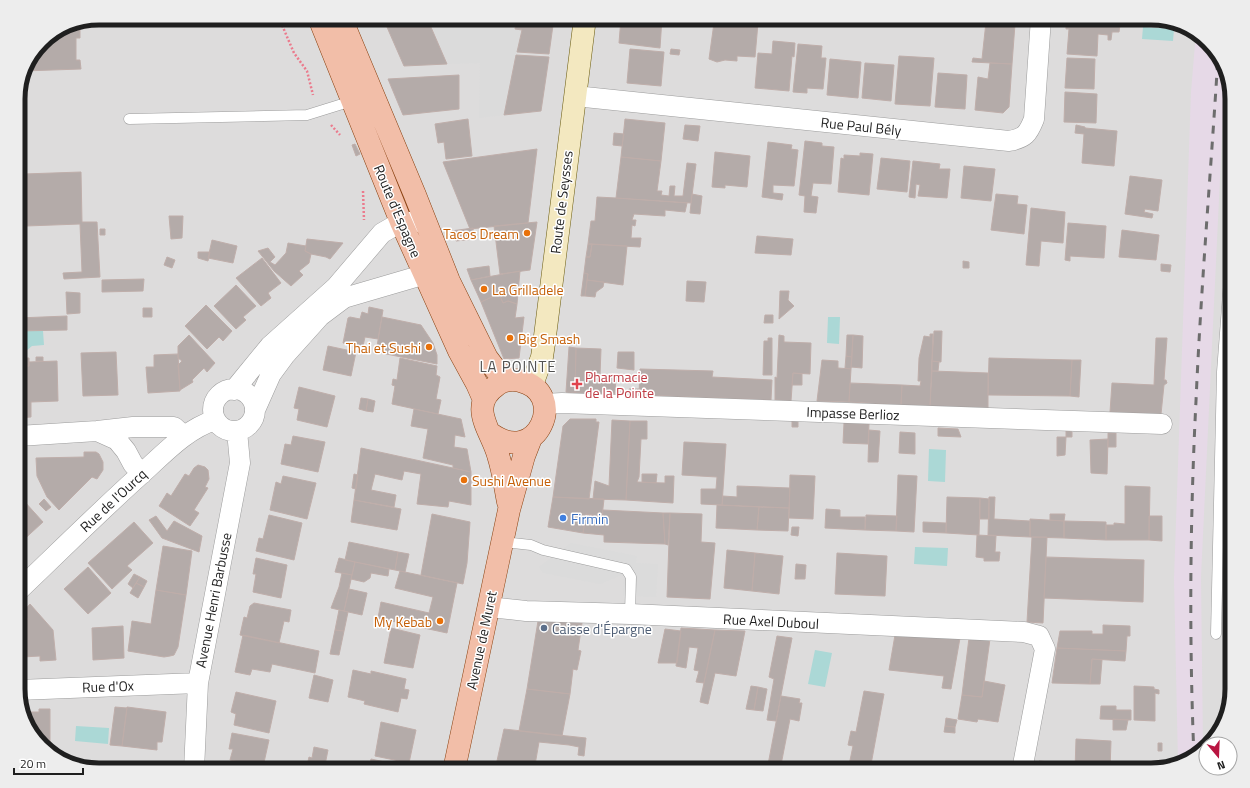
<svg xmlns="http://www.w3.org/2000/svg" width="1250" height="788" viewBox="0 0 1250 788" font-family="'Titillium Web',sans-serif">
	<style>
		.residential { fill: #dddcdc }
		.industrial { fill: #e6d9e7 }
		.parking { fill: #dbdbdb }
		.water { fill: #abd8d6 }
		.building { fill: #b4aba9; stroke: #bfaeaa }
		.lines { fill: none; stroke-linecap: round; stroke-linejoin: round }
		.lane-casing { stroke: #9c9c9c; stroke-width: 11 }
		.street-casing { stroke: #9c9c9c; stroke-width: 21 }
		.secondary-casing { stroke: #6c5d10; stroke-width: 23 }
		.primary-casing { stroke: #8a4110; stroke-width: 23 }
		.path { stroke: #eb7b8d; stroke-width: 2.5; stroke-dasharray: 2 2; stroke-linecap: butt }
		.lane { stroke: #fff; stroke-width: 10 }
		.street { stroke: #fff; stroke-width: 20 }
		.secondary { stroke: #f3e8c0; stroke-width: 22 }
		.primary { stroke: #f2bea8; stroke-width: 22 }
		.rail { stroke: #6d6d6d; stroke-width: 3; stroke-dasharray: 8 8; stroke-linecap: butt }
		.food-dot { fill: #e8710a; stroke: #fff; stroke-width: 1.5 }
		.health-dot { fill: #e0444e; stroke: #fff; stroke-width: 1.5 }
		.shop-dot { fill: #3f7fe0; stroke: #fff; stroke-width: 1.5 }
		.service-dot { fill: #5c6f8a; stroke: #fff; stroke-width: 1.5 }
		.labels { text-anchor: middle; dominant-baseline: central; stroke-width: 3; stroke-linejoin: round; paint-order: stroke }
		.street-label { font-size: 14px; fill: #1f1f1f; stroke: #fff }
		.food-label { font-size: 14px; fill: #c56008; stroke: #fff; text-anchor: end }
		.health-label { font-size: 14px; fill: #be3a42; stroke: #fff; text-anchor: start }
		.shop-label { font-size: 14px; fill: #366cbe; stroke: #fff; text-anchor: start }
		.service-label { font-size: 14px; fill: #4e5e75; stroke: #fff; text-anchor: start }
		.neighbourhood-label { font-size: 15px; letter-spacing: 1px; fill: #525252; stroke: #fff }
		.rim { fill: none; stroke: #1f1f1f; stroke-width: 5 }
	</style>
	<rect width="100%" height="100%" fill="#efeae6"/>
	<path class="residential" d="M99,18H1151L1196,31L1221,59L1232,99V689L1219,734L1208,744H1206V746L1191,759L1151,770H99L54,757L29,730L18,694V94L24,68L42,42L68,24Z"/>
	<path class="industrial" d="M1196,32L1221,59L1225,73L1201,577L1203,748L1191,759L1178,763L1174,579L1191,92Z"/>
	<path class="parking" d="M427,18H517L522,30L504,115L479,118L480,63L447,64Z
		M571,543L637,556L636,563L658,564L656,597L623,596L624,574L600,584L543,573L539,567Z"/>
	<path class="water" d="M1143,27L1174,29L1173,41L1142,39Z
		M828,317H840L839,344L827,343Z
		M19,331H43L44,345L32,346L26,351V354L23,358H18V333Z
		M929,449L946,450L945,482L928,481Z
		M915,547L948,548L947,566L914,564Z
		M815,650L832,653L825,687L808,684Z
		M76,726L109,728L108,744L75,741Z"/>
	<path class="building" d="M138,18H170V21L138,22Z
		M185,18H219V19L186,20Z
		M383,18H427L447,64L404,66Z
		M517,18H554L549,54L517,52L522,30L515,29Z
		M621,18H662L660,48L619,43Z
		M928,18H938V22L928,21Z
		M1071,18H1100V21L1071,19Z
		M1125,18H1134V22H1125Z
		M986,22L1015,24L1012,64L972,62L973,58L982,59Z
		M1066,22L1120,25L1119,32H1112L1111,40H1108V35L1098,34L1097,56L1067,54L1069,29H1066Z
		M75,23V30H80V38H76V60H80L81,69L23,71L24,68L42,42L68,24Z
		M714,23L746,27L747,23H758L755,57L737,56V61L725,60L717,62L709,59Z
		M773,41L795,43L794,57L792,56L789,91L755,88L758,53L772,54Z
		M798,44L822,46L821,58H826L823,89L807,88V93L793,92Z
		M630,49L664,52L661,86L627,83Z
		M671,49L680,50L679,55L670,54Z
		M516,55L549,57L541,111L504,115Z
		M899,56L934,58L930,106L895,104Z
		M1067,58L1095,59L1094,89L1065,88Z
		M830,59L861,62L858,98L827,95Z
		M865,63L894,65L891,101L862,98Z
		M990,63L1012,64L1009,107L1003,113L975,110L978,77L988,79Z
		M938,73L967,75L965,109L935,107Z
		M459,75V109L403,115L388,79Z
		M1065,92L1097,94L1096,123L1064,122Z
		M468,119L472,156L446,159L444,142L438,143L435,124Z
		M625,119L665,123L661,161L621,157Z
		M685,125L700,126L698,141L683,139Z
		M1076,125L1085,127V128L1117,131L1114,166L1082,163L1084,134L1075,133Z
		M614,133L624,134L622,146L613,145Z
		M805,141L822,143V146L834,147L831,184L813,183L811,196L818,197L816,213L804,212L805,196L799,195Z
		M768,142L792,145L791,149L798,150L794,186L773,185V193L783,194L782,200L762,197Z
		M355,144L360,154L356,156L352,145Z
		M537,149L528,223L470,229L443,162Z
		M715,152L750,156L747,187L725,185V188L712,187Z
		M860,153L873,154L869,195L838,192L841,158L844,159V155L860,156Z
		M621,157L661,161L657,191H662L661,195L669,196L670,186H675L674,196H683L687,163L696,164L691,203L616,198Z
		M881,158L910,161L907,192L877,189Z
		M913,161L940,164L939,169H950L947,198L918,196L920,185L916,184L915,198L909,197Z
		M964,166L995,169L991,201L961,198Z
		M81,172L82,222H97L100,277L64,279L63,273L82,272L80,224L26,226L24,174Z
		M1130,176L1162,180L1158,211L1145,209L1144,212L1153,214L1152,218L1125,214Z
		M692,194L702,196L700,214L690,213Z
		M996,194L1018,196L1017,204L1027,205L1024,234L991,230Z
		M597,197L616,198L687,203L685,212L665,210V216L634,214L632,220H636L635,226L632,225L631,238H641L640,247L588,244L591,221H595Z
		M1031,208L1065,212L1063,243L1041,241L1039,266L1026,265Z
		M169,216H183L182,238L171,239Z
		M537,222L530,270L500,274L494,226Z
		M1068,223L1106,226L1104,258L1070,256V261L1065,260Z
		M473,228L474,239L456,241L451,231Z
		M100,229H105V235H100Z
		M1122,230L1159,235L1156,260L1119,257Z
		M757,236L793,239L791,255L755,253Z
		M307,239L343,243L330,259L326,257L311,254L305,251Z
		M212,240L237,246L233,263L208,258Z
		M288,243L306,246L305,251L311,254L309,263L299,271L303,275L291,286L274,271L258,251L268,248L275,257L270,262L275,265L286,253Z
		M588,244H592L590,257H586Z
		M592,244L627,246L623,285L587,280L588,274L584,273L586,257H590Z
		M198,252H210L208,261L198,258Z
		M167,257L175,260L172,268L164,265Z
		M262,258L281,283L268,293L271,298L261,306L236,278Z
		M963,261L969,262V268H963Z
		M1161,264L1171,265L1170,272L1161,271Z
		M489,266L490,276L471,280L467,269Z
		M520,271L517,304L508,301L503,303L500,296H494L481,302L471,280Z
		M584,273L588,274L585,296H581Z
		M144,279L143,291L102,292V280Z
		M587,280L604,282L603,287L596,292L595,297L585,296Z
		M687,281L706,282L704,302L686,301Z
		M236,285L256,306L243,317L246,320L236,329L214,306Z
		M780,291H789L788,300L794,306L779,319Z
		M66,292L80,293V313L67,314Z
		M494,296H500L503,303L508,301L517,304L515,318L524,317L519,358L504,359L481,302Z
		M206,305L232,331L223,341L219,337L207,349L185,326Z
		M369,307L383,310L378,339L365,337L363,346L343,343L348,318L350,317L360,319L362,312L368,314Z
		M143,308H152V317H143Z
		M765,315H773V323H764Z
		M67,316V330L18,331V318Z
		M382,317L421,325L433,343L437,355V364L376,352Z
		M934,331H942L941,362L932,361Z
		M930,334H933L930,406L901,405L902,385L920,386L921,381H918L919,358L924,336L930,337Z
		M189,335L215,363L207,372L204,368L192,380L193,382L180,390L178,365L182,361L178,358V346Z
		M779,335L784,336V342L811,343L810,374L793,373L791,401L775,400V377L777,378Z
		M847,335H853L852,357L846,356Z
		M853,335L863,336L862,368L851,367Z
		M768,338H772V375H763L764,341H768Z
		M1156,338H1167L1164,380H1166L1167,383L1164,385L1161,414L1110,412L1112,383L1154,385Z
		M328,346L356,352L351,376L323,370Z
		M569,347L576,348L575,393L566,392Z
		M576,348L601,349L600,375L616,376L615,394L575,393Z
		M116,352L118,395L83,396L81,353Z
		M618,352H634V370L617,368Z
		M178,354L180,391L148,393L146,367H154V355Z
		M846,356L852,357L851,369L845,368Z
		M36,357H43V361H36Z
		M18,358H29V366H18Z
		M400,358L437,366L436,375L440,377L436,399L441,400L438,414L392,404L395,386L392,385L393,379L397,380Z
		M989,358L1072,360L1070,396L988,395Z
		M822,360L838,361V368L851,369L849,402L817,401Z
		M1072,360H1081L1079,397L1070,396Z
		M57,361L58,401L31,402V417L18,418V366H29V362Z
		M932,361L939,362L938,371H932Z
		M640,369L713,371L712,377L772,380L771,400L639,395Z
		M932,371L988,373V408L930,406Z
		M793,373L802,374V385H792Z
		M850,383L902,385L901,405L849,402Z
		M299,387L335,396L327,427L297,420L299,409L294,408Z
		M629,389H640L639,395H629Z
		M361,398L368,399L366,411L359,409Z
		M368,399L375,401L373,412L366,411Z
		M414,409L461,419L465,437L455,435L454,447L467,449L471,472L453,468V465L423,458L428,429L411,426Z
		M570,419H596V422H599L589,499L553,497L563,426Z
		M612,420L630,421L626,500L593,499L595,481L609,486Z
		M630,421H647V439H641L639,477L637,482L665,483V476H674L673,503L626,500Z
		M792,421H798V427H792Z
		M844,423L869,424L868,444L843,443Z
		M938,428L958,429L961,437L938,436Z
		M869,430L880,431L878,462H868Z
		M1066,431L1072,432V437H1066Z
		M900,432L915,433V454L899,453Z
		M1108,433H1116V447H1108Z
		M293,436L325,442L318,472L281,464L285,444L291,445Z
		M1057,437H1066L1065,455L1057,456Z
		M1108,439L1107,474L1091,473L1090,440Z
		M684,442L726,444L722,505L701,504V489H716L717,477L682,475Z
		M361,448L471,472V505L449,501L448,507L417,504L421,474L404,471L402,480L375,474L371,490L396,495L394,507L354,500Z
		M84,452H96L99,454L103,462V470L97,479L92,477L59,510L47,497L37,476L36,458L84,457Z
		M198,465L205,467L208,470L209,479L205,487L208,488L194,510L199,513L190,526L159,506L167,493L171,496L185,474L189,476L194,468Z
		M354,474L358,475L356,489L352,488Z
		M642,474H657L656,483L642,482Z
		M790,475L815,476L813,519L789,518Z
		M898,475L917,476L914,532L896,531Z
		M283,476L316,483L307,519L270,510L276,482L281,484Z
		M737,486L790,488L789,508L722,505L723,496L737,497Z
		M1125,486L1150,487L1149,540H1106V525H1114V523L1125,524Z
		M553,497L604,499L602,517L586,514L583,533L548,527Z
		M947,497L980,498L979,535L946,533Z
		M989,497H995L994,519L1030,521V537L988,535Z
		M980,498L989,499V519H980Z
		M44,499L51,507L46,511L39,504Z
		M354,500L401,509L397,530L351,522Z
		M24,501L43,522L19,544L18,543V506Z
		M717,505L759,507L757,530L716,528Z
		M759,507L789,508L788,531L757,530Z
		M826,509L840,510V517H865V530L825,528Z
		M603,510L663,513L665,544L604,542V535L583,533L586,514L602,517Z
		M663,513H670L668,545L665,544Z
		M670,513L702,514L701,542L715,543L710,599L667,597Z
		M432,514L470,522L467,563L463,584L421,575Z
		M1050,514H1065L1064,521L1050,520Z
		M269,515L302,523L294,560L256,551L259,538L263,539Z
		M866,515L897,516L896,531L865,530Z
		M156,516L167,531L174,521L202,536L199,552L162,538L149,520Z
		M1149,516H1162V541L1149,540Z
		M1030,519L1064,521V538L1030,537Z
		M1064,521L1106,522V540L1064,538Z
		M134,522L153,543L127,566L132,570L112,589L88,563Z
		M923,522L946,523V533L923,532Z
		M792,527H799L798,536L791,535Z
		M977,535L996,536L995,552H1000L999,561H984V558L976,557Z
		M1032,537H1047L1043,623L1027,622Z
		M349,542L398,552L395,570L345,560Z
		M163,546L192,551L186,595L156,590Z
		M727,550L755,553L752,591L724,588Z
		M398,552L409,554L405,572L395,570Z
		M755,553L783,556L779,594L752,591Z
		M837,553L887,556L885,596L835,594Z
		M1046,557L1144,560L1143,602L1044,598Z
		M256,558L287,565L281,598L253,592L256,574H253Z
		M339,558L355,562L352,575L335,572Z
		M355,562L389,569L388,576L371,573L370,578L364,582L351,579Z
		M796,564L806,565L805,579H795Z
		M88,567L111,593L88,614L64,589Z
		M400,571L457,583L447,633L378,618L381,602L429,613L433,597L395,588Z
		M342,573L352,575L344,611L331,608L339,587Z
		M134,574L140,577L133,588L128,584Z
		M140,577L147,581L144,587L136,583Z
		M136,583L144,587L138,598L130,593Z
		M349,589L367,593L362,615L344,611Z
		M156,590L186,595L178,647L174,655L170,656L164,657L128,651L132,621L151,624Z
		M254,603L291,610L289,622L284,621L279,643L240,635L244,617L247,618L250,606Z
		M30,604L53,630L56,660L40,661V656L22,657L18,655V627L28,619L22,613Z
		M339,610L348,612L344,631L335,630Z
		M538,621L582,623L578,650L581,651L577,670L573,669L570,694L527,689Z
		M1103,625L1130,626V636H1127L1126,651L1057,648L1060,631H1092V634H1103Z
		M123,626L124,658L93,660L92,628Z
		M391,628L420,635L413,668L384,663Z
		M681,628L715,630L704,683L696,682L699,671L694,670L698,648L689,647L686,668L676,666Z
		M665,629L681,631L677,663H658Z
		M335,630L344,631L339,655L330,654Z
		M715,630L745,631L736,676L715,673L708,704L700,702Z
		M243,635L319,651L315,673L272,664L270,672L252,669L250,675L235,672Z
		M895,635L960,638L951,689L942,688L944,676L889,670Z
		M777,636L792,638L776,721L767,720L774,679L769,677Z
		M969,638L990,639L982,697L962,695Z
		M1057,648L1126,651L1125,661L1092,659L1090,684L1052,683Z
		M1092,659L1102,660L1100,684H1090Z
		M353,670L371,674V671L406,679L404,689L409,690L407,699L401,698L398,712L364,704L365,701L348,697Z
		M314,675L333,680L328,702L309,698Z
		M984,681L1005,685L998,722L978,719L977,722L958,719L962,695L982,697Z
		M751,686L758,687L754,710L746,709Z
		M1134,686L1154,687V689L1159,690V694L1155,693V721L1134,720Z
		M758,687L767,689L763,711L754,710Z
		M527,689L570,694L562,736L519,731Z
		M864,691L884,694L870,770H848L853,746L848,745L851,731L856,732Z
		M236,692L276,701L269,733L234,725L236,714L231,712Z
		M781,696L800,699L799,703H802L799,721L790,719L780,770H767Z
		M1101,706H1116V710H1131V720L1100,719Z
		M115,707L127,708L122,746L110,745Z
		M127,707L166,712L162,742H157V750L122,746Z
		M39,709H50V746H44L29,730L24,712H39Z
		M946,718L957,720L955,727L945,726Z
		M1113,719L1128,720L1126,730H1113Z
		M381,722L416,730L409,763L375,756Z
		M945,726L955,727V733L944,732Z
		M504,729L586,738L584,756L578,755L579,747L569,745L539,742L535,765L575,770H495Z
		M232,733L269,740L263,767L230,760L233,749H229Z
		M1076,739L1111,741L1110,770H1075Z
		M1158,743H1162V751H1158Z
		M314,747L328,750L324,770H306L309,757L312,758Z
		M371,759L408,767L407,770H368Z
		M1039,761L1060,763V770H1037Z
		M153,763L154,769H149V770H110V765Z
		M711,764L744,768V770H710Z
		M965,766L990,770H965Z"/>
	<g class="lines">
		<g class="lane-casing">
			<path id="lane" d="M129,119L307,115L352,101
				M503,542L531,545L543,550L626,569L631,577L630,614
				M1216,634L1222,372L1232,242"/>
		</g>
		<g class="street-casing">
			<path id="street" d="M575,96L1009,141C1025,138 1028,134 1034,119L1041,18
				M213 410a21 21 0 1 1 42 0a21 21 0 1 1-42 0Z
				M234,390L270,346L336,287L382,233L401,222H417
				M544,404L562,403L1162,424
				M255,410L271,374L285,355L320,316L344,298L426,274L436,264
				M97,431L117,440L126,451L133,464L142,474
				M18,436L97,431L133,427H174L184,436
				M18,591C58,553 97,514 138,477C162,456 184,430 215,420
				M489,607L526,611L630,614L1024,632L1039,636L1045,649L1022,770
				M18,690L198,683
				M194,770L198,683L240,463L237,431"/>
		</g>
		<g class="secondary-casing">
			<path id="secondary" d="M532,385L542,357L545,336L585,18"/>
		</g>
		<g class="primary-casing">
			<path id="primary" d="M319,18L401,222L459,351L477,384L484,400
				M341,18L415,195L449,281L487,358L496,370L509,380
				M490,433C538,469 569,392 520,381C513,379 503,380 497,385C467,406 491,430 498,455C503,470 505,487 508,502
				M454,770L509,510L524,456L531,438"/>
		</g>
		<path class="path" d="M279,18L294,53L307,71L313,95
			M331,125L340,135
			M363,191L364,220"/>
		<use href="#lane" class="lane"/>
		<use href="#street" class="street"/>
		<use href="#secondary" class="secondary"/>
		<use href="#primary" class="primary"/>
		<path class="rail" d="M1194,757C1189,639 1190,519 1196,401C1201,286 1211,171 1218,56"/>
	</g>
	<g class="food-dot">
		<circle cx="527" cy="233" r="4"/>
		<circle cx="484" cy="289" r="4"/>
		<circle cx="510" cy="338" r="4"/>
		<circle cx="429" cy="347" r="4"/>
		<circle cx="464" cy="480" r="4"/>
		<circle cx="440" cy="621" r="4"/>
	</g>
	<path class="health-dot" d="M575 378h4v4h4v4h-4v4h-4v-4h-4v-4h4z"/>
	<circle class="shop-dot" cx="563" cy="518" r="4"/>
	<circle class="service-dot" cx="544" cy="628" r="4"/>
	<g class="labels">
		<g class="street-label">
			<text transform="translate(861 126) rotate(6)">Rue Paul Bély</text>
			<text transform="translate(561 202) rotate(-83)">Route de Seysses</text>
			<text transform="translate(398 211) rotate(67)">Route d'Espagne</text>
			<text transform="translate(853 413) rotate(2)">Impasse Berlioz</text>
			<text transform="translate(113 500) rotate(-43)">Rue de l'Ourcq</text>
			<text transform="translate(213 600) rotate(-79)">Avenue Henri Barbusse</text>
			<text transform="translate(771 621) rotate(3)">Rue Axel Duboul</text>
			<text transform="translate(481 640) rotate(-78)">Avenue de Muret</text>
			<text transform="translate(108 686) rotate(-2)">Rue d'Ox</text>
		</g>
		<g class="food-label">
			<text x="519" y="233">Tacos Dream</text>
			<text x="492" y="289" text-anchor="start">La Grilladele</text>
			<text x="518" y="338" text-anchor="start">Big Smash</text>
			<text x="421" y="347">Thai et Sushi</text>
			<text x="472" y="480" text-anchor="start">Sushi Avenue</text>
			<text x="432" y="621">My Kebab</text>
		</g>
		<g class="health-label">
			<text x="585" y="376">Pharmacie<tspan x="585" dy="16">de la Pointe</tspan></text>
		</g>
		<g class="shop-label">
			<text x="571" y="518">Firmin</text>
		</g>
		<g class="service-label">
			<text x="552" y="628">Caisse d'Épargne</text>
		</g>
		<g class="neighbourhood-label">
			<text x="518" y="366">LA POINTE</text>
		</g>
	</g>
	<path d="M0 0H1250V788H0ZM99 25H1151A74 74 0 0 1 1225 99V689A74 74 0 0 1 1151 763H99A74 74 0 0 1 25 689V99A74 74 0 0 1 99 25Z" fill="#ededed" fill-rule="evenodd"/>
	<path class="rim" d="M99 25H1151A74 74 0 0 1 1225 99V689A74 74 0 0 1 1151 763H99A74 74 0 0 1 25 689V99A74 74 0 0 1 99 25Z"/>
	<g transform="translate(1218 756) rotate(161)"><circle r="19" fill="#ffffff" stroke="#a5a5a5"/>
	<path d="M0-3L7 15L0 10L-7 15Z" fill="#b91541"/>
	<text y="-6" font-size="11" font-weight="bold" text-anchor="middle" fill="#1f1f1f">N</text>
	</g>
	<path d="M14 768v6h69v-6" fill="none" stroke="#1f1f1f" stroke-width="2"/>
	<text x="20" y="768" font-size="12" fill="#1f1f1f" stroke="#ffffff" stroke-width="3" paint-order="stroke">20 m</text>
</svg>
